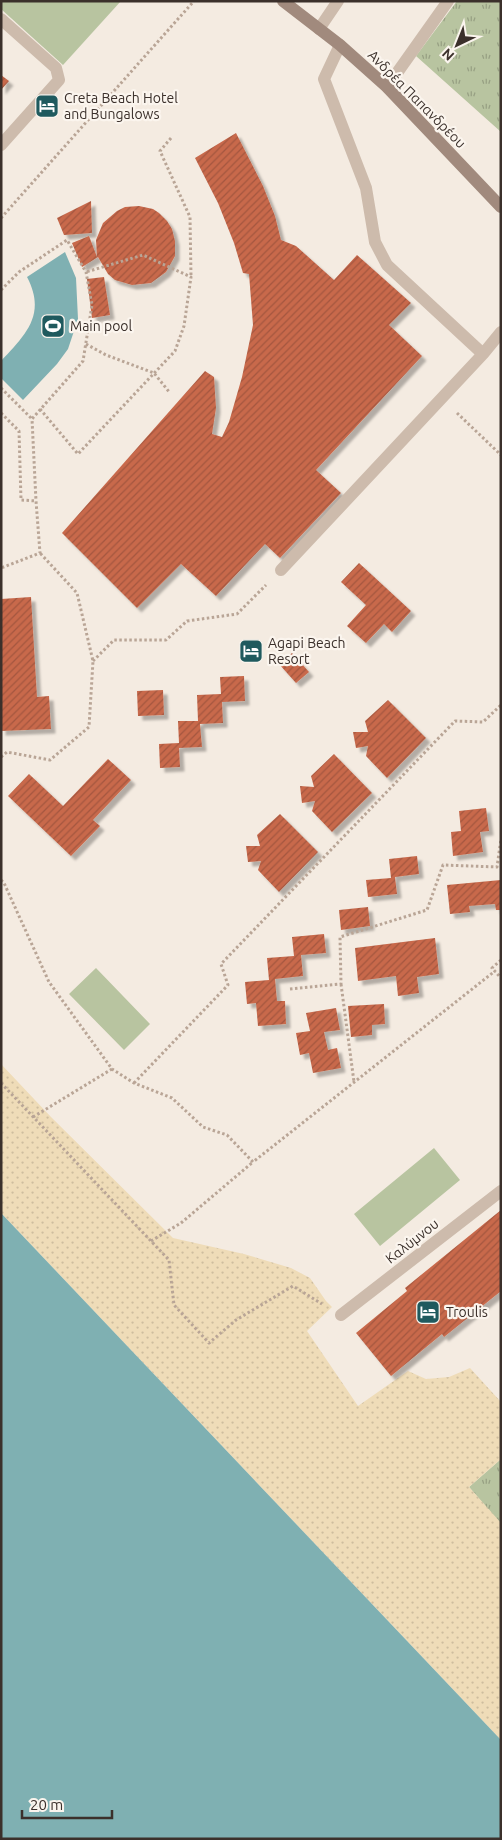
<svg xmlns="http://www.w3.org/2000/svg" width="502" height="1840" viewBox="0 0 502 1840" font-family="Ubuntu,sans-serif">
	<style>
		.grass { fill: url(#grass-tufts) }
		.sand { fill: url(#sand-dots) }
		.garden { fill: #b8c4a0 }
		.water { fill: #7fb0b2 }
		.building { fill: url(#building-hatch); filter: url(#shadow) }
		.lines { fill: none; stroke-linecap: round; stroke-linejoin: round }
		.path { stroke: #b9a596; stroke-width: 3; stroke-dasharray: 2.5 2.5; stroke-linecap: butt }
		.service { stroke: #cdbbac; stroke-width: 12 }
		.minor { stroke: #cdbbac; stroke-width: 12 }
		.secondary { stroke: #a18a7d; stroke-width: 12 }
		.labels { text-anchor: middle; dominant-baseline: central; stroke-width: 4.5; stroke-linejoin: round; paint-order: stroke }
		.poi-label { font-size: 14px; fill: #3b302b; stroke: #fbf5ee; text-anchor: start }
		.street-label { font-size: 14px; fill: #3b302b; stroke: #fbf5ee }
	</style>
	<defs>
		<pattern id="grass-tufts" width="24" height="20" patternUnits="userSpaceOnUse" patternTransform="scale(1.25)"><rect width="24" height="20" fill="#b8c4a0"/><path d="M3 7l-1-3M5 7V3M7 7l1-3M15 17l-1-3M17 17v-4M19 17l1-3" fill="none" stroke="#97a083"/></pattern>
		<pattern id="sand-dots" width="8" height="8" patternUnits="userSpaceOnUse" patternTransform="scale(1.25)"><rect width="8" height="8" fill="#efdcb8"/><path d="M2 2h.1M6 6h.1" fill="none" stroke="#cebd9e" stroke-width="1.8" stroke-linecap="round"/></pattern>
		<pattern id="building-hatch" width="6" height="6" patternUnits="userSpaceOnUse" patternTransform="scale(1.25)"><rect width="6" height="6" fill="#c8694b"/><path d="M-1 1l2-2M0 6l6-6M5 7l2-2" fill="none" stroke="#a4573f"/></pattern>
		<filter id="shadow"><feDropShadow dx="4.5" dy="4.5" stdDeviation="1" flood-color="#0004"/></filter>
	</defs>
	<rect width="100%" height="100%" fill="#f4ebe1"/>
	<path class="grass" d="M457,1H501V132L416,56Z
		M501,1459V1522L500,1523L469,1487Z"/>
	<path class="sand" d="M1,1064L51,1117L173,1238L244,1254L291,1268L310,1278L326,1301L332,1307L307,1331L358,1406L408,1371L426,1379L449,1377L470,1368L501,1402V1459L469,1487L501,1523V1740L1,1213Z"/>
	<path class="garden" d="M121,1L63,65L1,9L2,1Z
		M96,968L150,1024L124,1050L69,994Z
		M434,1148L460,1180L380,1246L354,1214Z"/>
	<path class="water" d="M65,252L76,278L78,319L68,349L57,364L23,400L1,378V361C25,335 47,315 27,277Z
		M1,1213L501,1740V1839H1Z"/>
	<path class="building" d="M1,75L9,81L1,90Z
		M236,133L263,186L275,216L281,240L296,246L334,280L357,255L411,303L389,325L422,356L316,470L341,493L280,558L265,544L216,596L181,564L137,608L62,533L205,371L214,377L216,408L212,434L222,437L229,422L242,377L253,325L249,274L243,273L234,243L218,203L195,158Z
		M91,201L92,233L64,235L57,218Z
		M139,206L153,209L159,213L167,221L172,229L175,241V256L166,272L151,283L132,285L115,280L108,274L98,257L82,267L72,243L89,236L97,257L96,240L103,223L117,211L125,207Z
		M104,277L110,315L92,318L87,279Z
		M359,563L411,611L392,632L384,624L366,643L347,626L366,605L341,582Z
		M31,597L37,697L49,696L51,729L1,731V599Z
		M292,653L309,672L296,683L279,664Z
		M244,676L245,701L222,702L223,723L200,724L202,747L179,748L180,767L160,768L159,744L179,743L178,721H198L197,695L221,694L220,677Z
		M163,690L164,715L138,716L137,691Z
		M388,700L426,738L387,778L366,756L368,746L356,748L353,732H368L365,721Z
		M334,754L372,793L332,832L312,811L315,801L302,803L300,786L314,787L311,776Z
		M108,759L131,780L93,820L100,826L71,856L8,796L29,774L63,806Z
		M486,808L489,831L480,832L483,852L453,856L451,832L461,831L459,811Z
		M280,814L318,852L279,892L258,870L261,861L248,862L246,846H260L257,835Z
		M417,856L419,874L395,877L397,894L368,897L366,880L391,878L389,859Z
		M501,880V910H496L495,904L469,906L470,912L450,914L447,885Z
		M368,907L370,926L341,930L339,910Z
		M324,934L326,953L301,955L303,976L275,979L277,1001H285L286,1024L258,1026L256,1003L247,1004L245,982L269,980L267,958L294,956L292,937Z
		M435,938L439,974L417,977L419,993L398,996L396,976L358,981L355,948Z
		M384,1004L385,1024L372,1025V1035L351,1037L348,1006Z
		M336,1008L340,1030L324,1032L328,1050L337,1048L341,1068L313,1073L309,1053L300,1055L296,1033L310,1031L306,1013Z
		M501,1210V1291L444,1337L442,1334L391,1376L356,1333L407,1291L405,1288Z"/>
	<g class="lines">
		<path class="path" d="M171,138L160,151L190,217L191,277
			M1,218L194,1
			M1,290L19,272L67,240L86,272L92,305L83,361L32,419L36,501
			M86,344L106,355L154,373L170,393
			M1,388L32,419
			M40,409L78,454L175,351L184,326L191,277L143,255L86,272
			M1,413L19,431L21,500L36,501L40,553L1,568
			M457,413L501,455
			M93,661L114,640H166L187,621L237,614L266,585
			M1,757L7,752L50,760L89,727L93,661L77,593L40,553
			M1,880L4,883L49,982L112,1069L134,1083L172,1098L203,1127L227,1135L253,1162L495,971
			M501,960L492,968L501,978
			M341,984L354,1082
			M290,989L341,984L340,937L427,910L443,865L497,867L501,839
			M1,1083L169,1260L174,1305L209,1343L236,1320L293,1286L322,1304
			M134,1083L228,985L221,964L455,721L483,722L501,705
			M33,1117L112,1069
			M151,1241L181,1223L253,1162"/>
		<path class="service" d="M1,19L56,68L59,80L1,145
			M340,45L324,79L366,188L375,242L387,265L483,354
			M387,87L448,1
			M281,570L483,354L501,332"/>
		<path class="minor" d="M319,29L338,1
			M341,1315L501,1191"/>
		<path class="secondary" d="M283,1L340,45L387,87L501,207"/>
	</g>
	<defs>
		<g id="hotel-square" transform="scale(1.25)"><rect x="-9" y="-9" width="18" height="18" rx="4" fill="#1f5a5e" stroke="#fbf5ee"/><path d="M-6-4.5h1.5V1H6V5H4.5V3h-9V5H-6ZM-4 0a1.8 1.8 0 1 1 3.6 0ZM.5 0V-2.5h3Q6-2.5 6 0Z" fill="#fff"/></g>
		<g id="stadium-square" transform="scale(1.25)"><rect x="-9" y="-9" width="18" height="18" rx="4" fill="#1f5a5e" stroke="#fbf5ee"/><path d="M0-5a6.5 5 0 1 0 0 10a6.5 5 0 1 0 0-10ZM-3.5-1.8h7v3.6h-7Z" fill="#fff"/></g>
	</defs>
	<g fill-rule="evenodd">
		<use href="#hotel-square" x="47" y="106"/>
		<use href="#stadium-square" x="53" y="326"/>
		<use href="#hotel-square" x="251" y="651"/>
		<use href="#hotel-square" x="428" y="1312"/>
	</g>
	<g class="labels">
		<g class="poi-label">
			<text x="64" y="98">Creta Beach Hotel<tspan x="64" dy="16">and Bungalows</tspan></text>
			<text x="70" y="326">Main pool</text>
			<text x="268" y="643">Agapi Beach<tspan x="268" dy="16">Resort</tspan></text>
			<text x="446" y="1312">Troulis</text>
		</g>
		<g class="street-label">
			<text transform="translate(417 99) rotate(45)">Ανδρέα Παπανδρέου</text>
			<text transform="translate(412 1241) rotate(-38)">Καλύμνου</text>
		</g>
	</g>
	<rect width="502" height="1840" fill="none" stroke="#3b302b" stroke-width="5"/>
	<g transform="translate(457 45) rotate(223)" stroke="#fbf5ee" stroke-width="4" paint-order="stroke">
	<path d="M0-4L9 19L0 12L-9 19Z" fill="#3b302b"/>
	<text y="-8" font-size="14" font-weight="bold" text-anchor="middle" fill="#3b302b">N</text>
	</g>
	<path d="M22 1810v8h90v-8" fill="none" stroke="#3b302b" stroke-width="2.5"/>
	<text x="30" y="1810" font-size="15" fill="#3b302b" stroke="#fbf5ee" stroke-width="4" paint-order="stroke">20 m</text>
</svg>
